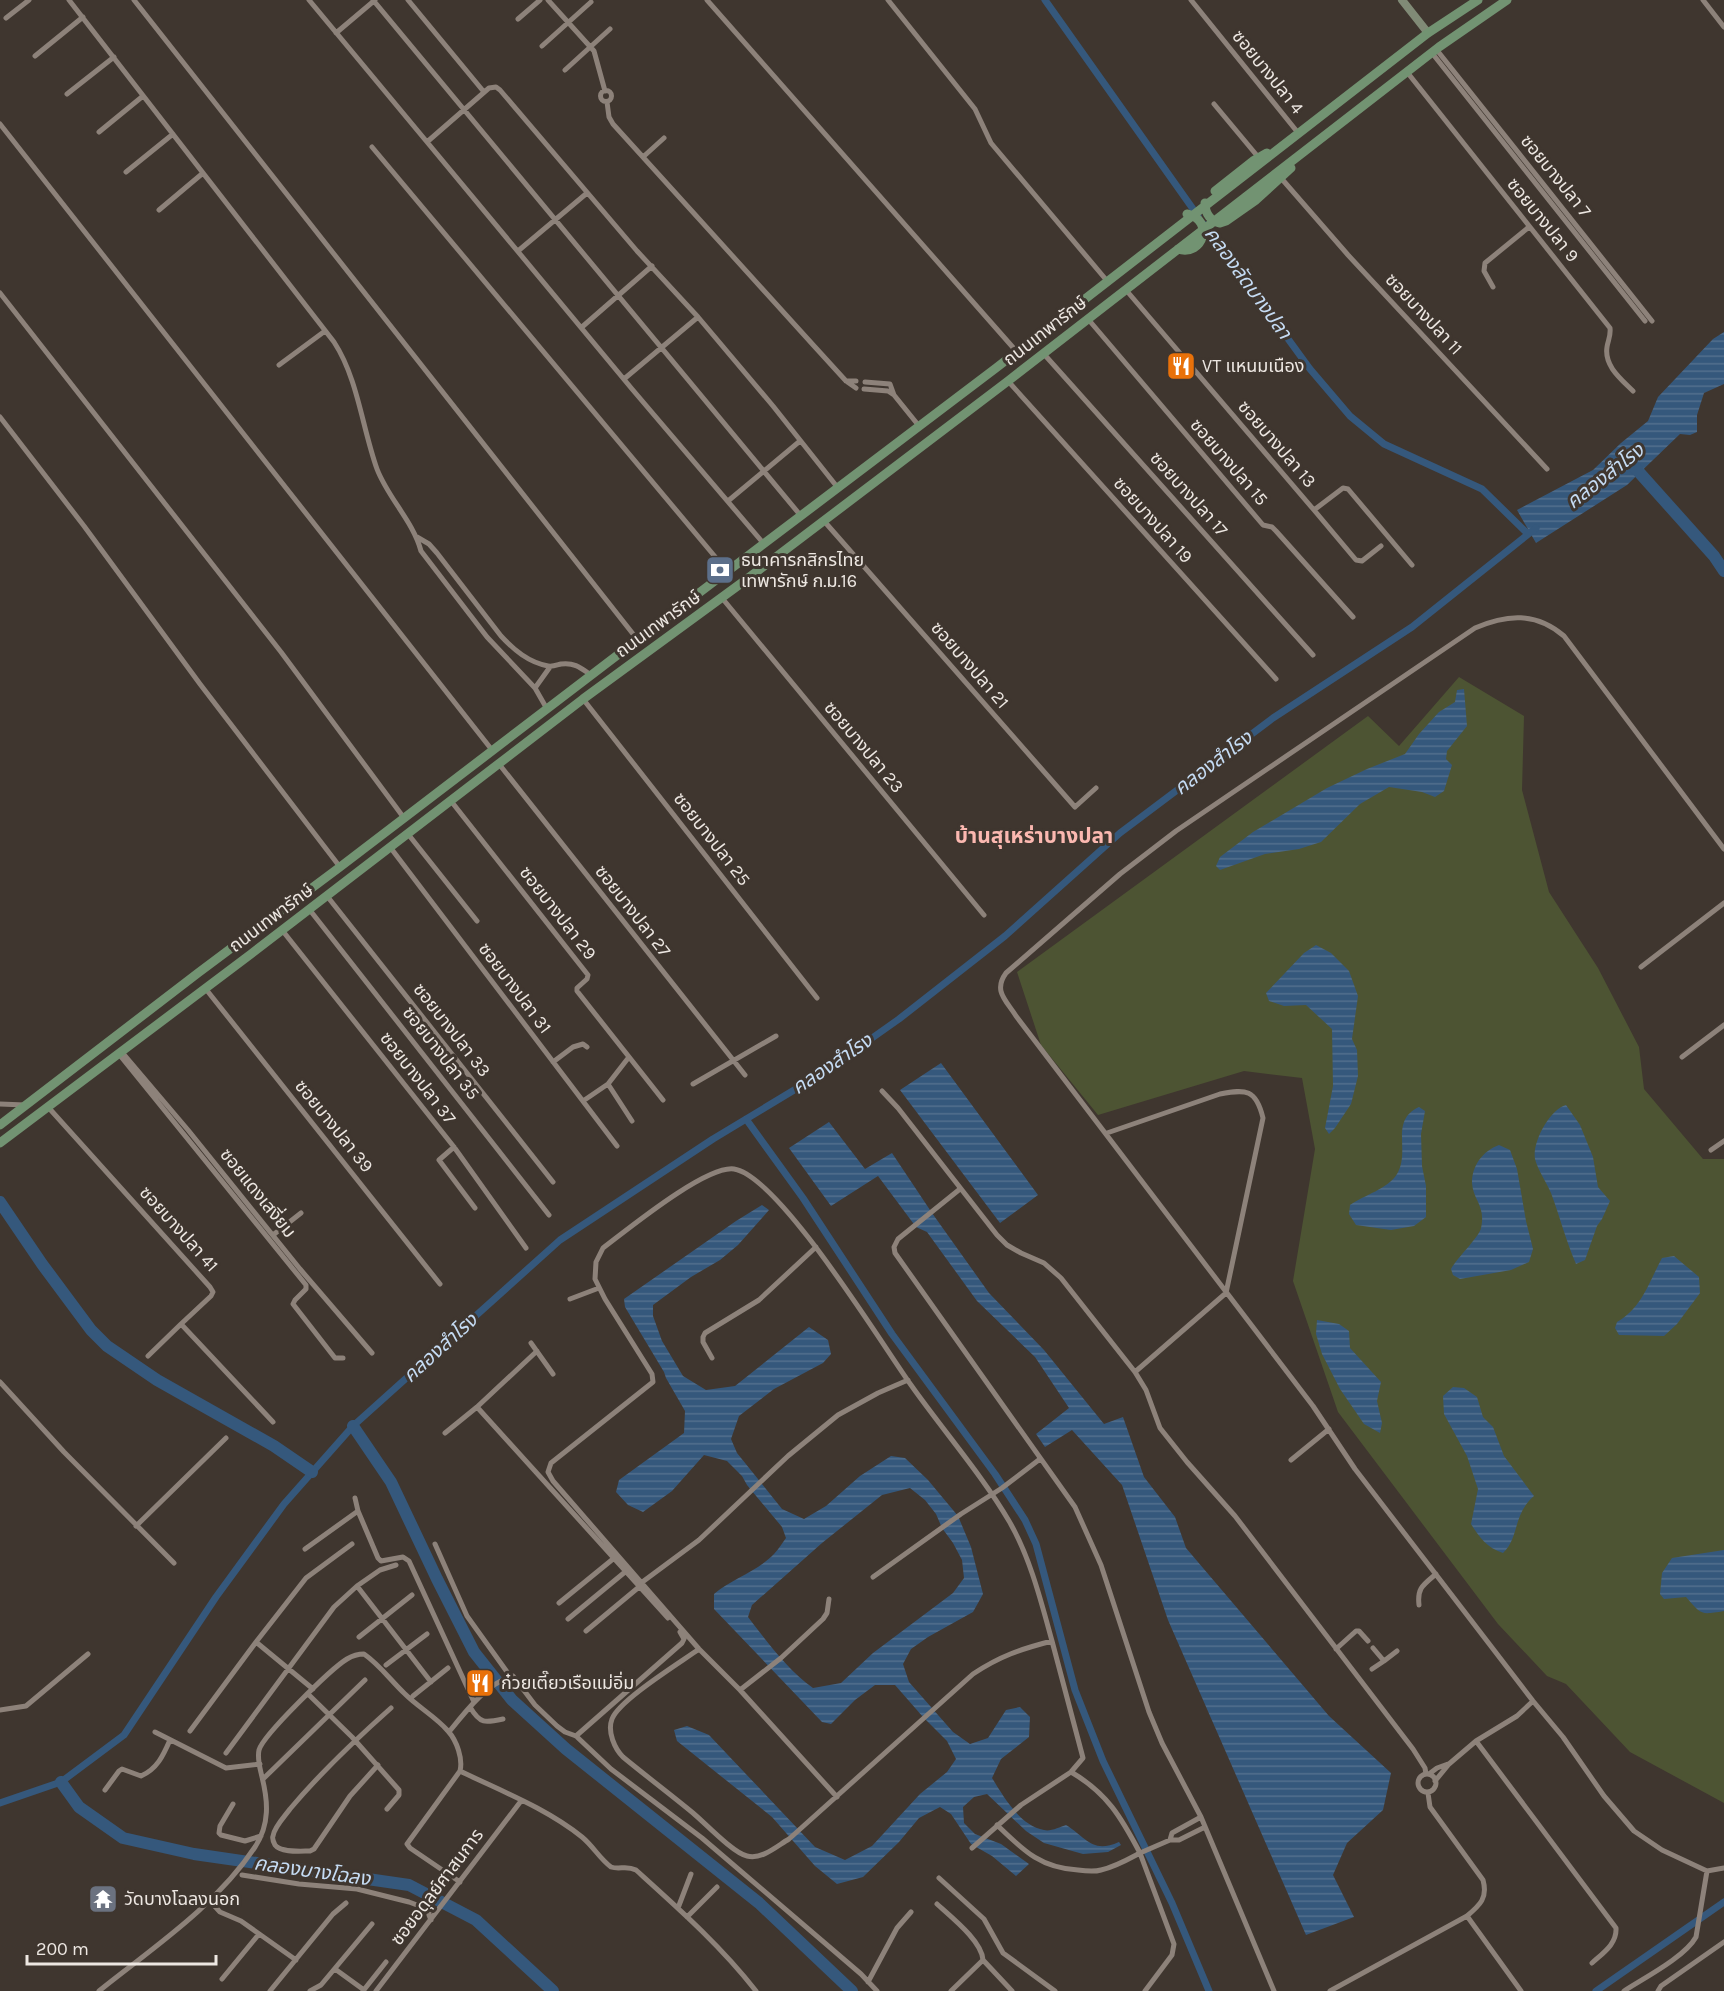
<svg xmlns="http://www.w3.org/2000/svg" width="1724" height="1991" viewBox="0 0 1724 1991" font-family="Karla,'Noto Sans Thai',sans-serif">
	<style>
		.green { fill: #4d5433 }
		.water { fill: url(#water-rules); fill-rule: evenodd }
		.lines { fill: none; stroke-linecap: round; stroke-linejoin: round }
		.canal { stroke: #35587c; stroke-width: 7 }
		.river { stroke: #35587c; stroke-width: 12 }
		.street { stroke: #8d827a; stroke-width: 5 }
		.secondary { stroke: #808a76; stroke-width: 8 }
		.primary { stroke: #729372; stroke-width: 9 }
		.labels { text-anchor: middle; dominant-baseline: central; stroke-width: 6; stroke-linejoin: round; paint-order: stroke }
		.street-label { font-size: 18px; fill: #ede7e2; stroke: #3f362f }
		.poi-label { font-size: 18px; fill: #ede7e2; stroke: #3f362f; text-anchor: start }
		.water-label { font-size: 20px; font-style: italic; fill: #c5dbf3; stroke: #3f362f }
		.quarter-label { font-size: 21px; font-weight: bold; fill: #fbb8b0; stroke: #3f362f }
	</style>
	<defs>
		<pattern id="water-rules" width="6" height="5" patternUnits="userSpaceOnUse" patternTransform="scale(1.5)"><rect width="6" height="5" fill="#35587c"/><path d="M0 2.5h6" fill="none" stroke="#53708e"/></pattern>
	</defs>
	<rect width="100%" height="100%" fill="#3f362f"/>
	<path class="green" d="M1459,677L1524,716L1522,790L1549,892L1598,968L1639,1047L1644,1089L1703,1159H1724V1803L1630,1752L1566,1684L1547,1676L1498,1624L1338,1412L1293,1281L1315,1149L1302,1078L1244,1071L1098,1115L1041,1045L1017,972L1368,716L1399,746Z"/>
	<path class="water" d="M1724,332V384L1704,393L1697,415V432L1690,435L1680,434L1627,485L1536,543L1517,510L1593,470L1621,443L1648,421L1658,397L1713,339Z
		M1464,689L1467,726L1447,751L1446,759L1452,765L1444,791L1435,797L1422,792L1389,787L1360,804L1321,842L1299,849L1265,854L1220,870L1216,866L1220,857L1253,832L1327,788L1367,769L1405,754L1419,734L1439,712L1455,702L1457,690Z
		M1316,945L1331,953L1349,971L1358,996L1352,1039L1357,1050L1358,1076L1351,1104L1335,1128L1329,1134L1325,1128L1333,1086L1332,1029L1306,1005L1284,1006L1269,1001L1266,993L1304,953Z
		M941,1063L1038,1195L1000,1223L900,1090Z
		M1566,1105L1580,1125L1593,1157L1598,1187L1610,1201L1602,1219L1597,1226L1585,1260L1576,1264C1566,1241 1560,1217 1551,1193C1546,1182 1538,1170 1535,1159C1532,1142 1550,1109 1566,1105Z
		M1419,1107L1425,1111L1421,1134L1422,1166L1426,1186V1217L1414,1226L1391,1230L1356,1225L1349,1214L1350,1205C1364,1195 1388,1189 1397,1174C1411,1150 1389,1121 1419,1107Z
		M829,1122L865,1169L892,1153L932,1213L989,1293L1044,1350L1104,1424L1123,1417L1144,1477L1175,1517L1186,1548L1329,1716L1391,1773L1383,1810L1347,1843L1333,1875L1354,1917L1306,1935L1168,1620L1122,1485L1072,1430L1045,1447L1036,1434L1069,1408L1035,1357L977,1301L927,1232L916,1227L878,1176L831,1206L789,1148Z
		M1499,1145L1510,1150L1517,1169L1526,1221L1533,1249L1529,1262L1511,1270L1460,1279L1453,1275L1451,1269C1457,1258 1480,1236 1481,1228C1486,1206 1473,1200 1472,1183C1472,1165 1483,1151 1499,1145Z
		M762,1205L769,1210L738,1245L720,1260L691,1277L653,1305V1316L662,1341L683,1376L706,1390L735,1386L809,1327L828,1340L831,1354L823,1363L774,1389L739,1416L731,1439L737,1453L782,1509L804,1519L826,1506L860,1476L891,1456L905,1458L928,1480L958,1516L971,1547L983,1594L973,1612L928,1637L911,1649L903,1664L909,1682L953,1732L970,1744L988,1738L1006,1710L1020,1707L1030,1717L1029,1737L1001,1759L992,1778C1004,1797 1020,1826 1044,1830C1050,1832 1060,1827 1066,1825C1087,1838 1092,1854 1119,1842L1121,1845L1108,1852L1083,1854L1044,1843L1026,1831L987,1794L974,1797L963,1807L964,1823L975,1834L1001,1844L1029,1864L1016,1876L992,1856L971,1844L951,1814L940,1807L919,1818L899,1842L863,1877L837,1884L815,1866L772,1817L677,1741L674,1730L687,1726L709,1735L815,1847L845,1860L872,1846L920,1794L947,1772L956,1759L947,1741L923,1717L895,1685H875L855,1700L831,1724L822,1722L714,1609V1594C732,1579 758,1571 774,1554C779,1549 782,1543 786,1538L782,1527L747,1485L742,1476L727,1461L704,1455L672,1491L643,1512L628,1505L616,1492L619,1480L684,1433L685,1411L666,1378L664,1372L625,1307L624,1299L736,1221ZM910,1488L925,1500L936,1514L942,1528L953,1543L962,1560L964,1578L953,1593L873,1653L841,1683L813,1688C787,1669 768,1643 748,1617L752,1605L822,1543L882,1495Z
		M1674,1256L1699,1277L1700,1293L1677,1324L1664,1336L1619,1335L1615,1328L1617,1322C1642,1308 1649,1282 1662,1258Z
		M1317,1320L1339,1324L1349,1331L1350,1348L1381,1382L1377,1401L1382,1423L1380,1433L1364,1424L1340,1389L1322,1354L1316,1334Z
		M1453,1387L1464,1388L1477,1397L1483,1417L1493,1427L1504,1456L1534,1496C1512,1515 1520,1537 1503,1553C1487,1548 1479,1537 1471,1524L1478,1489L1467,1456L1444,1414L1443,1396Z
		M1724,1550V1611C1700,1615 1702,1615 1686,1597L1664,1599L1660,1594L1662,1573L1672,1558Z"/>
	<g class="lines">
		<path class="canal" d="M1045,0L1198,216
			M1205,225L1310,369L1350,416L1384,444L1482,489L1528,534
			M746,1119L803,1198L892,1334L995,1474L1025,1520L1036,1544L1075,1690L1103,1761L1172,1903L1209,1991
			M0,1803L61,1782L124,1735L216,1597L284,1504L353,1426L560,1240L713,1139L824,1072L899,1019L1005,936L1120,833L1273,718L1412,627L1536,528
			M1596,1991L1724,1902"/>
		<path class="river" d="M1629,461L1714,556L1724,571
			M0,1202L42,1264L91,1330L107,1346L157,1380L274,1446L312,1472
			M353,1426L391,1482L437,1579L474,1652L512,1700L566,1749L759,1903L852,1991
			M61,1782L79,1807L123,1838L194,1854L409,1885L476,1920L553,1991"/>
		<path class="street" d="M69,0L334,342C358,379 362,427 377,469C388,498 413,521 421,551L487,637L535,688L547,709
			M134,0L637,639
			M309,0L427,142L489,88L496,87L500,90L637,251L698,317L773,406L838,488
			M373,0L801,516
			M408,0L484,92
			M548,0L594,51L605,91
			M707,0L1017,352
			M888,0L975,109L991,143L1108,282
			M1191,0L1299,134
			M1703,0L1724,27
			M6,18L29,0
			M518,19L540,0
			M336,33L375,0
			M542,46L591,2
			M1436,49L1652,321
			M1432,53L1645,321
			M35,56L83,17
			M565,70L610,29
			M1407,72L1610,328C1611,336 1608,340 1607,347C1604,366 1621,379 1633,391
			M600.5 96a5.5 5.5 0 1 1 11 0a5.5 5.5 0 1 1-11 0Z
			M67,94L114,57
			M607,102L609,117L613,124L815,347L846,381L856,388
			M1214,104L1259,158
			M0,124L492,750
			M99,132L143,96
			M427,142L632,389L764,544
			M372,147L727,571
			M643,157L664,138
			M126,172L173,134
			M1281,178L1348,255L1547,469
			M159,210L203,173
			M518,251L587,193
			M1493,287L1484,271L1485,263L1529,227
			M1126,290L1314,510L1343,488L1348,489L1412,565
			M0,293L281,652L404,818
			M1088,319L1263,525L1272,527L1276,531L1353,617
			M582,327L652,266
			M1043,353L1313,655
			M279,365L325,331
			M624,379L698,317
			M846,381H856
			M1008,381L1276,679
			M865,382L890,384L894,395
			M864,389L888,391L894,395L919,426
			M0,417L84,526L200,684L340,867
			M728,501L800,441
			M1314,510L1356,560L1362,561L1381,546
			M824,521L1075,807L1096,788
			M417,537L429,544L437,553L501,636C514,650 528,662 548,666C552,667 557,665 561,664C574,662 581,668 591,675
			M722,598L984,915
			M535,688L550,667
			M583,699L817,998
			M499,764L745,1075
			M451,801L588,975L587,979L577,988V991L663,1100
			M408,834L477,921
			M390,847L617,1146
			M327,896L553,1182
			M309,909L549,1215
			M282,930L454,1147L526,1248
			M1641,967L1724,903
			M205,988L440,1284
			M121,1051L188,1130L300,1269L372,1353
			M118,1053L306,1285V1289L295,1300L293,1304L335,1358H343
			M1682,1057L1724,1025
			M553,1062L573,1047L583,1044L587,1047
			M608,1084L632,1121
			M693,1084L776,1036
			M882,1091L898,1108L997,1235L1007,1245L1021,1253L1044,1263L1061,1278L1135,1372L1146,1390L1160,1428L1187,1462L1235,1516L1413,1749L1425,1768L1426,1774
			M583,1101L608,1084L629,1057
			M0,1104L25,1105
			M48,1107L210,1287L213,1292L211,1296L181,1324L273,1422
			M1107,1133L1220,1094C1246,1089 1256,1089 1263,1118L1226,1293L1135,1372
			M454,1147L439,1160L475,1208
			M1711,1150L1724,1141
			M960,1189L898,1239L894,1247L895,1253L1075,1507L1101,1565L1149,1712L1162,1743L1201,1817L1274,1991
			M273,1235L301,1213
			M570,1299L599,1288
			M531,1343L553,1374
			M148,1356L181,1324
			M712,1358L703,1342V1337L705,1333L759,1300L816,1247
			M0,1382L64,1452L174,1563
			M477,1407L668,1618
			M445,1433L477,1407L537,1351
			M1291,1460L1329,1429
			M355,1498L358,1511L378,1558L381,1561L403,1557L409,1561L474,1702
			M136,1526L226,1438
			M435,1544L467,1616L510,1676
			M305,1549L358,1511
			M873,1577L961,1514L1002,1488L1040,1459
			M641,1583L699,1540L788,1456L838,1415L878,1393L908,1380
			M357,1586L380,1570L396,1565
			M559,1603L613,1559
			M1419,1605C1417,1588 1423,1585 1436,1574
			M568,1619L625,1572
			M586,1631L639,1587
			M359,1637L412,1595
			M699,1649C681,1662 619,1700 612,1719C607,1732 615,1749 623,1757C646,1776 670,1794 693,1813C705,1823 733,1853 747,1856C762,1860 777,1846 789,1839L973,1674C1000,1656 1021,1649 1052,1641L1083,1758L1071,1772L1021,1805L972,1848
			M1336,1649L1356,1631H1359L1368,1641
			M1384,1661L1397,1651
			M386,1665L427,1634
			M1372,1669L1384,1661L1373,1648
			M313,1689L256,1642L306,1578L352,1544
			M740,1690L781,1658L823,1619L827,1613L829,1599
			M308,1694L352,1737L399,1790V1795L387,1809
			M413,1696L448,1668
			M470,1707C480,1724 485,1723 503,1719
			M0,1710L26,1706L88,1654
			M190,1731L256,1642
			M155,1732L226,1768L260,1764
			M449,1732C465,1712 488,1682 513,1676L535,1705L557,1726L565,1732L576,1736L611,1769L702,1838L861,1974L877,1991
			M576,1736L682,1643L684,1639L680,1632
			M1476,1741L1616,1928C1617,1944 1603,1953 1592,1963
			M226,1753L334,1607L357,1586L431,1682
			M378,1765L350,1796L314,1849L310,1851C301,1851 281,1853 275,1845C274,1843 272,1838 273,1836C274,1827 285,1816 290,1809C321,1772 355,1740 391,1708
			M460,1771C501,1791 546,1808 582,1837C593,1846 600,1859 611,1867C620,1870 626,1865 636,1870C678,1908 721,1946 756,1991
			M1071,1772C1107,1793 1121,1817 1140,1853L1170,1840H1179L1205,1827
			M1418 1783a9 9 0 1 1 18 0a9 9 0 1 1-18 0Z
			M1429,1774L1437,1768L1448,1764
			M263,1779L365,1680
			M1435,1781L1449,1764L1476,1741L1517,1716L1533,1701
			M105,1790L119,1771L122,1769L141,1776C157,1769 163,1756 170,1740
			M837,1797L740,1690L699,1649L553,1481L548,1472L551,1463L653,1382L652,1374L605,1299L595,1279L596,1262L603,1248C627,1230 706,1165 734,1169C779,1176 881,1343 911,1385C942,1429 982,1475 1009,1521C1030,1557 1041,1601 1052,1641
			M233,1804L220,1826L219,1833L221,1835L245,1841L261,1836
			M997,1825C1023,1850 1040,1868 1078,1870C1085,1871 1094,1872 1101,1870C1115,1867 1127,1860 1140,1853L1174,1944L1172,1955L1145,1991
			M1170,1840L1172,1833L1201,1817
			M1707,1871L1724,1868
			M242,1875L299,1884L357,1889L409,1902L425,1908L429,1912V1915L431,1920
			M939,1878L984,1919L1003,1953L1055,1991
			M210,1901L220,1912L241,1921L296,1960
			M937,1904C951,1917 982,1941 983,1960L1012,1991
			M678,1908L691,1874
			M1467,1916L1521,1991
			M687,1917L717,1887
			M335,1969L364,1990
			M222,1979L259,1934
			M868,1982L897,1928L911,1912
			M99,1991C154,1947 216,1906 255,1847C270,1824 268,1801 262,1777C260,1768 257,1759 259,1750C263,1735 332,1668 347,1659C352,1656 358,1654 364,1654C380,1665 391,1681 405,1694C418,1707 436,1717 448,1731C457,1741 463,1759 460,1771L407,1844L410,1848L460,1882
			M270,1991L333,1914L346,1903
			M310,1991L321,1985L372,1924
			M363,1991L386,1962
			M376,1991L521,1801
			M951,1991L983,1960
			M1330,1991L1467,1916C1480,1905 1488,1898 1483,1880L1430,1807L1428,1793
			M1624,1991C1644,1978 1685,1957 1696,1937L1707,1871L1662,1850L1634,1831L1604,1796L1563,1737L1533,1701L1355,1469L1313,1406L1016,1016C1006,1000 993,991 1006,973L1120,874L1176,831L1475,628C1507,614 1536,612 1564,636L1724,849
			M1658,1991L1661,1986L1724,1942"/>
		<path class="secondary" d="M1402,0L1428,33"/>
		<path class="primary" d="M1215,191L1253,161L1267,153
			M1205,203C1205,214 1211,221 1220,223L1226,221L1256,200L1291,168
			M1178,249C1203,257 1215,220 1187,214
			M0,1125L198,973L340,867L687,602L996,368L1428,33L1478,0
			M0,1143L251,954L583,699L747,579L1008,381L1439,47L1507,0"/>
	</g>
	<defs>
		<g id="restaurant-square" transform="scale(1.5)"><rect x="-9" y="-9" width="18" height="18" rx="4" fill="#e8710a" stroke="#3f362f"/><path d="M-5-6h1v4h1v-4h1v4h1v-4h1v5L-1.5 .5V6h-2V.5L-5-1ZM5-6V6H3V1.5H1.5Q1.5-4 5-6Z" fill="#fff"/></g>
		<g id="bank-square" transform="scale(1.5)"><rect x="-9" y="-9" width="18" height="18" rx="4" fill="#5c6f8a" stroke="#3f362f"/><path d="M-6-4H6V4H-6ZM0-2.3a2.3 2.3 0 1 0 0 4.6a2.3 2.3 0 1 0 0-4.6Z" fill="#fff"/></g>
		<g id="temple-square" transform="scale(1.5)"><rect x="-9" y="-9" width="18" height="18" rx="4" fill="#6b7280" stroke="#3f362f"/><path d="M0-6L5-2H3V0L6.5 2.5H4V6H1.5V3h-3V6H-4V2.5H-6.5L-3 0V-2H-5Z" fill="#fff"/></g>
	</defs>
	<g fill-rule="evenodd">
		<use href="#restaurant-square" x="1181" y="366"/>
		<use href="#bank-square" x="720" y="570"/>
		<use href="#restaurant-square" x="480" y="1683"/>
		<use href="#temple-square" x="103" y="1899"/>
	</g>
	<g class="labels">
		<g class="street-label">
			<text transform="translate(1268 72) rotate(51)">ซอยบางปลา 4</text>
			<text transform="translate(1556 176) rotate(51)">ซอยบางปลา 7</text>
			<text transform="translate(1543 220) rotate(51)">ซอยบางปลา 9</text>
			<text transform="translate(1424 314) rotate(47)">ซอยบางปลา 11</text>
			<text transform="translate(1045 331) rotate(-38)">ถนนเทพารักษ์</text>
			<text transform="translate(1277 444) rotate(49)">ซอยบางปลา 13</text>
			<text transform="translate(1229 462) rotate(49)">ซอยบางปลา 15</text>
			<text transform="translate(1189 494) rotate(48)">ซอยบางปลา 17</text>
			<text transform="translate(1153 520) rotate(48)">ซอยบางปลา 19</text>
			<text transform="translate(658 624) rotate(-36)">ถนนเทพารักษ์</text>
			<text transform="translate(970 665) rotate(49)">ซอยบางปลา 21</text>
			<text transform="translate(864 747) rotate(50)">ซอยบางปลา 23</text>
			<text transform="translate(712 839) rotate(52)">ซอยบางปลา 25</text>
			<text transform="translate(633 911) rotate(52)">ซอยบางปลา 27</text>
			<text transform="translate(558 913) rotate(52)">ซอยบางปลา 29</text>
			<text transform="translate(271 918) rotate(-37)">ถนนเทพารักษ์</text>
			<text transform="translate(515 988) rotate(53)">ซอยบางปลา 31</text>
			<text transform="translate(452 1030) rotate(52)">ซอยบางปลา 33</text>
			<text transform="translate(441 1053) rotate(52)">ซอยบางปลา 35</text>
			<text transform="translate(418 1078) rotate(52)">ซอยบางปลา 37</text>
			<text transform="translate(334 1126) rotate(51)">ซอยบางปลา 39</text>
			<text transform="translate(258 1193) rotate(51)">ซอยแดงเสงี่ยม</text>
			<text transform="translate(179 1229) rotate(48)">ซอยบางปลา 41</text>
			<text transform="translate(437 1887) rotate(-53)">ซอยอดุลย์ศาสนการ</text>
		</g>
		<g class="poi-label">
			<text x="1202" y="366">VT แหนมเนือง</text>
			<text x="741" y="560">ธนาคารกสิกรไทย<tspan x="741" dy="21">เทพารักษ์ ก.ม.16</tspan></text>
			<text x="501" y="1683">ก๋วยเตี๊ยวเรือแม่อิ่ม</text>
			<text x="124" y="1899">วัดบางโฉลงนอก</text>
		</g>
		<g class="water-label">
			<text transform="translate(1248 283) rotate(54)">คลองลัดบางปลา</text>
			<text transform="translate(1605 476) rotate(-38)">คลองสำโรง</text>
			<text transform="translate(1213 763) rotate(-37)">คลองสำโรง</text>
			<text transform="translate(832 1064) rotate(-34)">คลองสำโรง</text>
			<text transform="translate(440 1348) rotate(-42)">คลองสำโรง</text>
			<text transform="translate(312 1871) rotate(8)">คลองบางโฉลง</text>
		</g>
		<g class="quarter-label">
			<text x="1034" y="836">บ้านสุเหร่าบางปลา</text>
		</g>
	</g>
	<path d="M27 1955v9h189v-9" fill="none" stroke="#ede7e2" stroke-width="3"/>
	<text x="36" y="1955" font-size="18" fill="#ede7e2" stroke="#3f362f" stroke-width="4.5" paint-order="stroke">200 m</text>
</svg>
